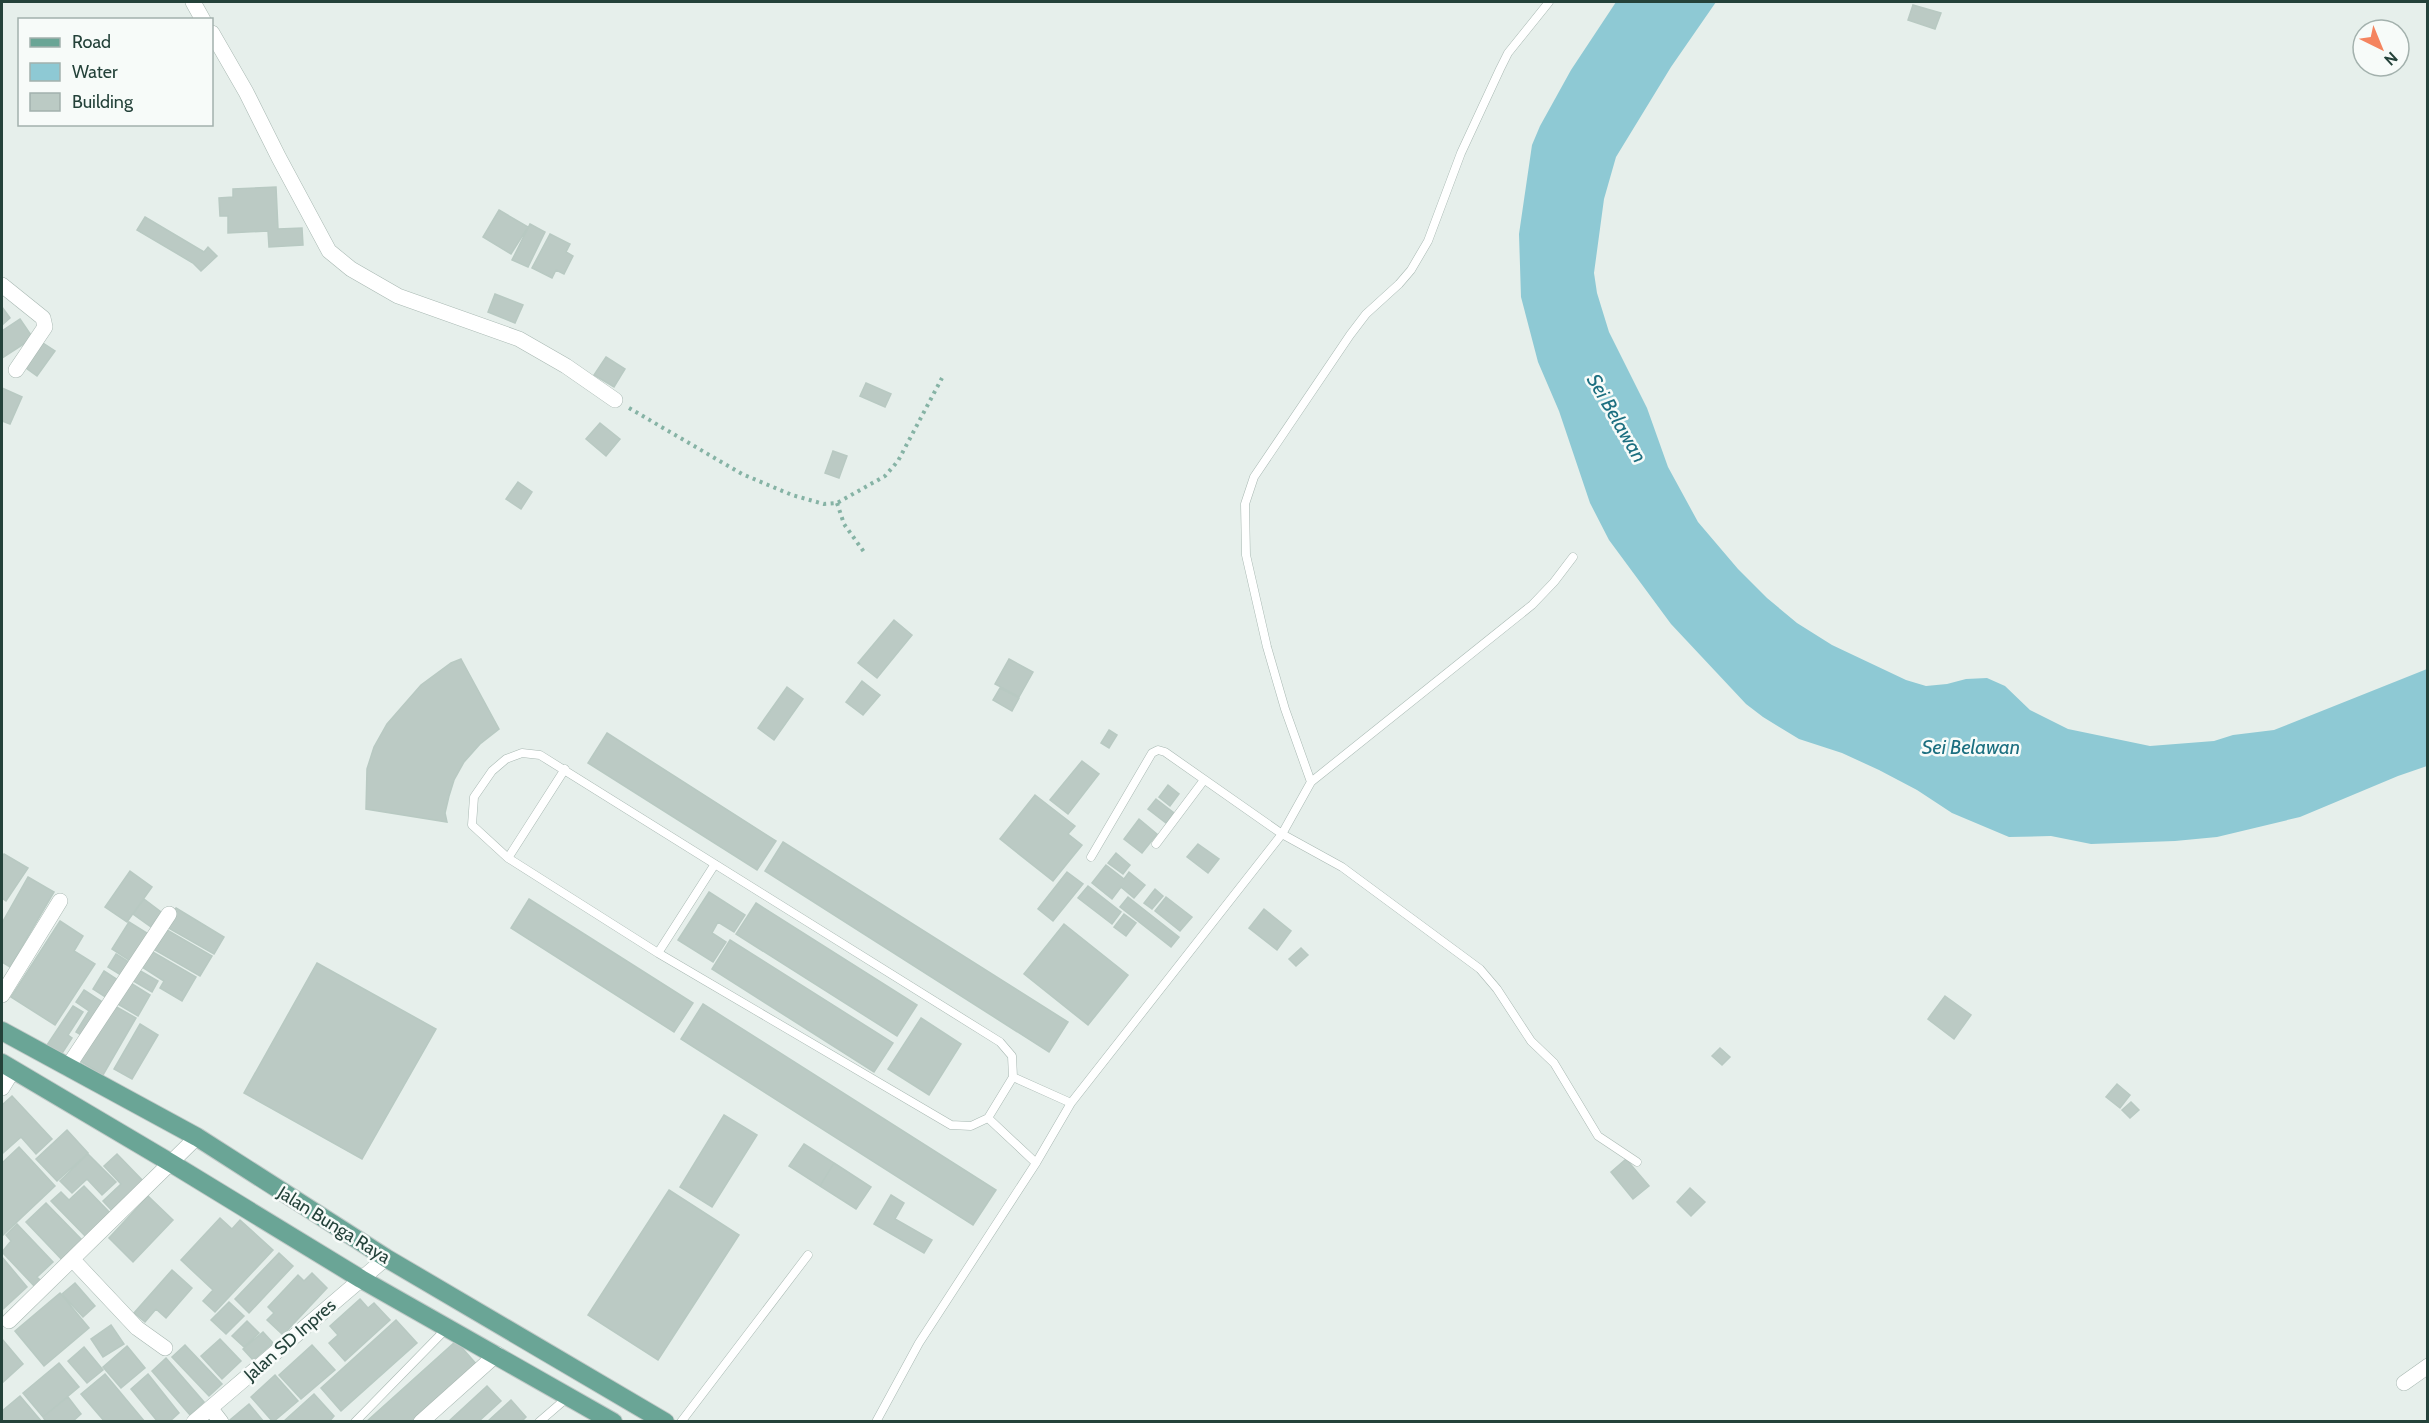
<svg xmlns="http://www.w3.org/2000/svg" width="2429" height="1423" viewBox="0 0 2429 1423" font-family="Cabin,sans-serif">
	<style>
		.water { fill: #8ec9d4 }
		.building { fill: #bbcac4; stroke: #b8c9c2; stroke-width: 1.5 }
		.lines { fill: none; stroke-linecap: round; stroke-linejoin: round }
		.lane-casing { stroke: #a8b8b2; stroke-width: 9 }
		.street-casing { stroke: #a8b8b2; stroke-width: 16 }
		.primary-casing { stroke: #c2cac8; stroke-width: 20 }
		.path { stroke: #86b3a5; stroke-width: 4; stroke-dasharray: 3 4.5; stroke-linecap: butt }
		.lane { stroke: #fff; stroke-width: 8 }
		.street { stroke: #fff; stroke-width: 15 }
		.primary { stroke: #6aa596; stroke-width: 18 }
		.labels { text-anchor: middle; dominant-baseline: central; stroke-width: 5; stroke-linejoin: round; paint-order: stroke }
		.street-label { font-size: 18px; fill: #24423a; stroke: #f7fbf9 }
		.water-label { font-size: 20px; font-style: italic; fill: #1c6f80; stroke: #f7fbf9 }
	</style>
	<rect width="100%" height="100%" fill="#e6efeb"/>
	<path class="water" d="M1616,2H1716L1671,67L1616,157L1604,199L1594,273L1597,293L1609,332L1647,408L1668,467L1698,522L1738,569L1767,598L1797,623L1832,645L1906,680L1926,686L1947,684L1966,679L1987,678L2005,686L2030,710L2068,729L2150,746L2214,741L2233,735L2274,730L2427,669V766L2398,776L2300,817L2217,837L2175,841L2091,844L2051,836L2009,837L1952,813L1917,790L1879,770L1842,753L1799,739L1763,717L1746,704L1671,624L1609,540L1590,503L1559,411L1538,362L1521,297L1519,234L1532,145L1540,126L1571,70Z"/>
	<path class="building" d="M1913,5L1941,13L1935,29L1908,20Z
		M276,187L278,229L302,228L303,245L269,247L268,231L228,233V216H220L219,198L233,197V189Z
		M499,210L528,227L511,254L483,237Z
		M145,217L204,252L208,247L217,256L201,271L193,263L137,230Z
		M530,224L545,232L528,267L512,260Z
		M550,234L570,244L566,252L573,256L564,274L556,270L552,278L532,268Z
		M495,294L523,305L515,323L488,312Z
		M2,307L10,318L2,325Z
		M20,319L33,338L2,358V331Z
		M43,343L55,351L37,376L26,368Z
		M606,357L625,369L614,387L594,375Z
		M866,383L891,394L885,407L860,396Z
		M2,388L22,397L10,424L2,421Z
		M600,423L620,439L606,456L586,439Z
		M833,451L847,456L839,478L825,473Z
		M518,482L532,492L521,509L506,499Z
		M894,620L912,635L877,678L858,663Z
		M461,659L499,729L480,744L464,762L454,780L449,796L445,813L447,822L366,809L367,769L374,747L387,724L421,685L451,663Z
		M1009,659L1033,672L1019,697L995,684Z
		M862,681L880,695L863,715L846,702Z
		M787,687L803,699L774,740L758,728Z
		M1000,688L1019,698L1012,711L993,700Z
		M1109,730L1117,735L1109,748L1101,743Z
		M607,733L776,841L757,870L588,763Z
		M1082,761L1099,774L1068,814L1050,800Z
		M1168,785L1179,794L1170,806L1159,797Z
		M1035,795L1075,826L1068,834L1082,845L1053,881L1000,839Z
		M1156,799L1174,813L1166,823L1148,809Z
		M1139,819L1157,834L1142,853L1124,839Z
		M783,842L1068,1022L1049,1052L765,871Z
		M1198,844L1219,859L1208,873L1187,857Z
		M1116,853L1130,865L1123,874L1108,863Z
		M4,854L28,868L6,901L2,898V858Z
		M1106,865L1124,879L1129,872L1145,885L1134,898L1121,887L1112,899L1092,883Z
		M130,871L152,887L127,922L105,907Z
		M1067,872L1083,884L1053,921L1038,909Z
		M28,877L54,892L10,967L2,962V923Z
		M1088,886L1121,912L1112,924L1078,898Z
		M1155,889L1163,896L1152,909L1144,903Z
		M709,892L745,915L734,932L718,922L712,933L726,942L713,962L678,940Z
		M1128,897L1179,937L1171,947L1120,907Z
		M1166,897L1192,917L1180,931L1155,911Z
		M144,899L161,912L151,927L133,914Z
		M529,899L693,1003L674,1032L511,928Z
		M756,903L917,1005L897,1036L736,934Z
		M176,908L224,937L214,954L165,926Z
		M1264,909L1291,931L1277,950L1249,928Z
		M1124,914L1136,923L1126,936L1114,927Z
		M60,921L83,936L74,951L95,964L55,1025L11,997Z
		M129,922L150,935L132,962L112,949Z
		M1064,924L1128,975L1088,1025L1024,974Z
		M167,930L212,956L200,976L155,950Z
		M730,940L893,1043L874,1072L712,969Z
		M1301,948L1308,955L1296,966L1289,959Z
		M151,951L196,977L182,1001L160,988L164,981L142,967Z
		M116,954L132,964L124,977L108,967Z
		M317,963L436,1029L362,1159L244,1093Z
		M137,969L158,981L152,992L130,979Z
		M104,971L121,982L110,1000L93,989Z
		M129,982L150,995L138,1016L116,1003Z
		M84,990L104,1003L83,1036L76,1032L89,1011L76,1002Z
		M1945,996L1971,1015L1954,1039L1928,1019Z
		M703,1004L996,1190L973,1225L681,1039Z
		M113,1005L136,1018L103,1075L80,1061Z
		M73,1006L83,1012L68,1035L72,1038L61,1055L47,1045Z
		M921,1018L961,1044L929,1095L888,1069Z
		M140,1024L158,1035L132,1079L114,1069Z
		M1720,1048L1730,1057L1722,1065L1712,1056Z
		M2117,1084L2130,1095L2120,1108L2106,1097Z
		M12,1096L52,1139L36,1154L21,1137L3,1153L2,1152V1105Z
		M2131,1102L2139,1110L2130,1118L2122,1110Z
		M724,1115L757,1135L712,1207L680,1187Z
		M67,1130L88,1153L57,1181L36,1159Z
		M804,1144L834,1163L820,1186L789,1166Z
		M19,1147L55,1186L2,1236V1163Z
		M88,1154L116,1182L102,1195L87,1179L72,1193L60,1181Z
		M117,1154L147,1185L116,1215L103,1201L121,1184L104,1166Z
		M1626,1159L1649,1186L1633,1199L1611,1172Z
		M834,1163L871,1187L856,1209L820,1186Z
		M84,1186L114,1217L90,1241L51,1201L61,1192L69,1200Z
		M1690,1188L1705,1202L1691,1216L1677,1202Z
		M669,1190L739,1235L658,1360L588,1315Z
		M891,1195L904,1203L895,1219L932,1240L924,1253L874,1224Z
		M148,1196L173,1220L133,1262L109,1238Z
		M46,1203L84,1242L64,1262L26,1222Z
		M220,1218L232,1229L240,1220L273,1250L215,1312L203,1301L213,1290L181,1260Z
		M17,1224L53,1262L37,1277L44,1284L37,1289L2,1252L11,1241L6,1235Z
		M279,1253L293,1266L249,1313L235,1299Z
		M2,1257L27,1287L2,1310Z
		M172,1270L192,1288L166,1318L156,1309L145,1322L134,1313Z
		M312,1273L327,1288L283,1335L267,1320L274,1313L268,1307L298,1275L304,1281Z
		M75,1283L95,1306L83,1317L62,1294Z
		M60,1293L89,1328L44,1366L15,1331Z
		M360,1299L368,1308L374,1303L390,1320L345,1361L329,1343L338,1335L330,1326Z
		M229,1302L244,1316L226,1334L211,1320Z
		M396,1320L417,1343L341,1411L321,1388Z
		M247,1321L259,1333L244,1347L232,1336Z
		M111,1325L124,1344L103,1357L91,1339Z
		M263,1332L273,1343L253,1360L243,1349Z
		M2,1339L23,1364L2,1383Z
		M220,1339L241,1361L222,1379L201,1356Z
		M456,1341L478,1366L415,1422H366Z
		M185,1345L222,1384L209,1396L172,1357Z
		M312,1345L335,1370L301,1399L279,1375Z
		M127,1346L145,1368L121,1388L103,1367Z
		M84,1347L103,1370L87,1383L68,1361Z
		M166,1358L204,1402L190,1415L152,1371Z
		M59,1363L79,1387L43,1417L23,1393Z
		M105,1374L145,1422H105L81,1394Z
		M148,1374L179,1413L169,1422H158L131,1389Z
		M275,1375L298,1401L273,1422L251,1397Z
		M487,1386L501,1401L478,1422H448Z
		M314,1394L334,1416L329,1422H283Z
		M20,1396L42,1422H2V1411Z
		M68,1397L81,1414L72,1422H46L43,1417Z
		M511,1400L526,1417L521,1422H487Z
		M249,1404L264,1422H231L230,1420Z"/>
	<g class="lines">
		<g class="lane-casing">
			<path id="lane" d="M1311,782L1285,709L1267,647L1246,555L1245,504L1254,477L1350,335L1366,314L1399,284L1411,270L1428,241L1461,153L1500,69L1508,53L1549,2
				M1156,844L1204,780
				M1091,857L1152,753L1158,750L1165,752L1282,834L1342,867L1480,969L1497,989L1531,1041L1554,1063L1598,1136L1637,1162
				M508,858L565,769
				M658,953L715,864
				M988,1118L1013,1077
				M1036,1163L988,1118L971,1126L951,1125L658,953L508,858L472,825L474,797L492,771L506,759L522,753L540,755L1000,1042L1012,1056L1013,1077L1071,1103
				M355,1422L447,1328
				M539,1422L568,1397
				M681,1422L808,1255
				M876,1422L919,1343L1036,1163L1071,1103L1282,834L1311,782L1532,605L1554,582L1573,557"/>
		</g>
		<g class="street-casing">
			<path id="street" d="M193,2L203,20
				M212,33L246,92L279,158L329,251L351,269L398,296L519,339L566,366L615,400
				M2,285L43,318L45,327L16,370
				M2,995L60,901
				M67,1068L169,914
				M2,1088L13,1070
				M73,1260L137,1328L165,1348
				M9,1321L197,1137
				M2404,1383L2428,1366
				M211,1409L221,1422
				M194,1422L386,1258
				M421,1422L497,1354"/>
		</g>
		<g class="primary-casing">
			<path id="primary" d="M2,1031L197,1137L386,1258L665,1422
				M2,1063L171,1163L361,1279L613,1422"/>
		</g>
		<path class="path" d="M629,408L742,474L792,495L824,504L837,503L885,476L898,461L942,378
			M837,503L844,524L864,552"/>
		<use href="#lane" class="lane"/>
		<use href="#street" class="street"/>
		<use href="#primary" class="primary"/>
	</g>
	<g class="labels">
		<g class="street-label">
			<text transform="translate(334 1225) rotate(32)">Jalan Bunga Raya</text>
			<text transform="translate(290 1340) rotate(-41)">Jalan SD Inpres</text>
		</g>
		<g class="water-label">
			<text transform="translate(1617 418) rotate(60)">Sei Belawan</text>
			<text x="1971" y="747">Sei Belawan</text>
		</g>
	</g>
	<rect width="2429" height="1423" fill="none" stroke="#24423a" stroke-width="6"/>
	<rect x="18" y="18" width="195" height="108" fill="#f7fbf9" stroke="#a3b1ad" stroke-width="1.5"/>
	<rect x="30" y="38" width="30" height="9" fill="#6aa596" stroke="#a3b1ad" stroke-width="1.5"/>
	<text x="72" y="48" font-size="18" fill="#24423a">Road</text>
	<rect x="30" y="63" width="30" height="18" fill="#8ec9d4" stroke="#a3b1ad" stroke-width="1.5"/>
	<text x="72" y="78" font-size="18" fill="#24423a">Water</text>
	<rect x="30" y="93" width="30" height="18" fill="#bbcac4" stroke="#a3b1ad" stroke-width="1.5"/>
	<text x="72" y="108" font-size="18" fill="#24423a">Building</text>
	<g transform="translate(2381 48) rotate(137)"><circle r="28" fill="#f7fbf9" stroke="#a3b1ad" stroke-width="1.5"/>
	<path d="M0-4.5L10 22L0 15L-10 22Z" fill="#f4845f"/>
	<text y="-9" font-size="16" font-weight="bold" text-anchor="middle" fill="#24423a">N</text>
	</g>
</svg>
